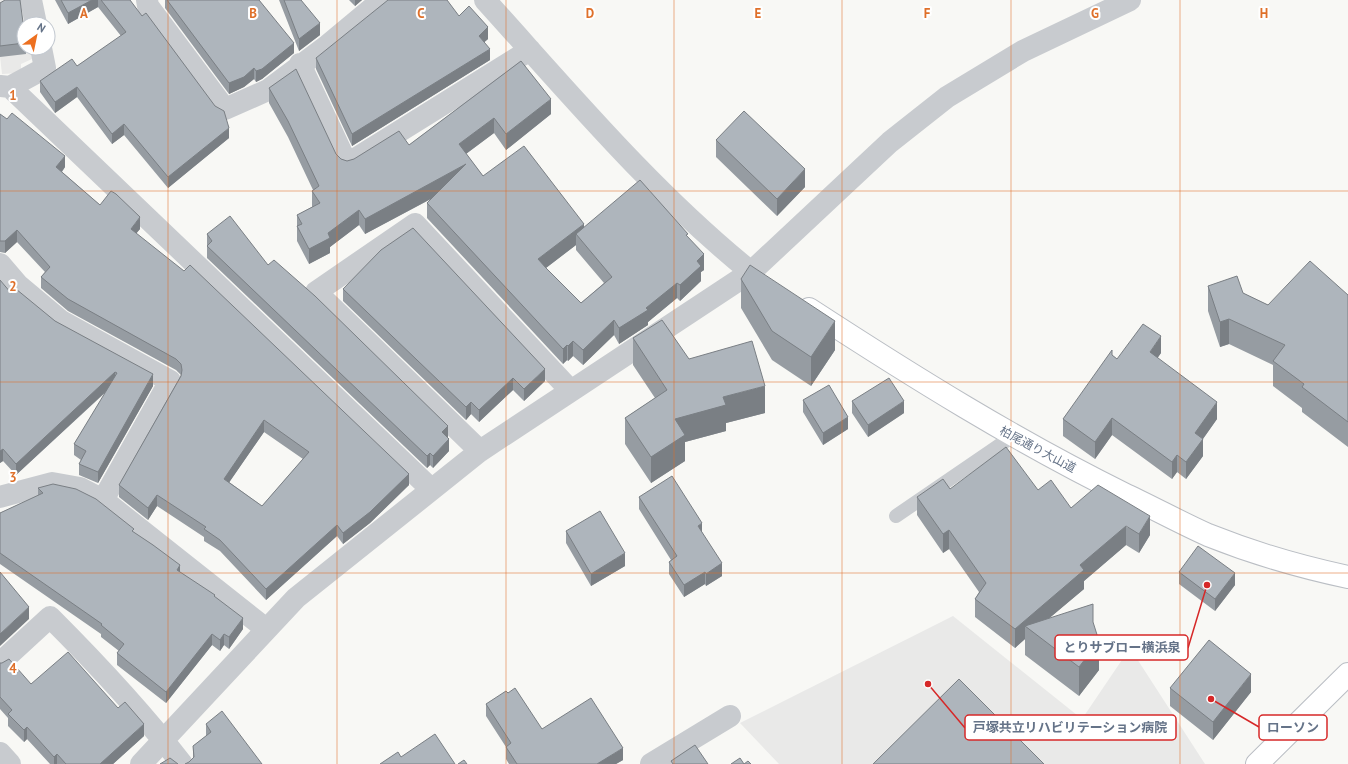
<svg xmlns="http://www.w3.org/2000/svg" width="1348" height="764" viewBox="0 0 1348 764" font-family="'PT Sans','Noto Sans JP',sans-serif">
	<style>
		.built { fill: #e9e9e8 }
		.lines { fill: none; stroke-linecap: round; stroke-linejoin: round }
		.secondary-casing { stroke: #babec4; stroke-width: 24 }
		.lane { stroke: #c8cbcf; stroke-width: 14 }
		.street { stroke: #c8cbcf; stroke-width: 22 }
		.secondary { stroke: #fff; stroke-width: 22 }
		.wall { fill: #969ca2; fill-rule: evenodd }
		.shaded-wall { fill: #7a7f84 }
		.building { fill: #aeb5bc; stroke: #7a7f84; fill-rule: evenodd }
		.grid { fill: none; stroke: #df702a; stroke-width: 1; stroke-opacity: 0.55 }
		.labels { text-anchor: middle; dominant-baseline: central; stroke-width: 4; stroke-linejoin: round; paint-order: stroke }
		.street-label { font-size: 12px; fill: #657388; stroke: #fff }
		.grid-label { font-size: 13px; text-anchor: middle; font-weight: bold; fill: #df702a; stroke: #fff; stroke-width: 4; stroke-linejoin: round; paint-order: stroke }
		.leader { fill: none; stroke: #d62828; stroke-width: 1.5 }
		.callout-dot { fill: #d62828; stroke: #fff; stroke-width: 1.5 }
		.callout { fill: #fff; stroke: #d62828; stroke-width: 1.5 }
		.callout-label { font-size: 13px; text-anchor: middle; font-weight: bold; fill: #657388 }
	</style>
	<rect width="100%" height="100%" fill="#f8f8f5"/>
	<path class="built" d="M0,0H22L26,24H24V48H30L32,59L21,64V73L2,74L0,56Z
		M953,616L1082,719L1130,648L1205,764H779L740,723Z"/>
	<g class="lines">
		<g class="secondary-casing">
			<path id="secondary" d="M809,309C912,376 1016,441 1126,495C1154,508 1181,523 1208,535C1253,553 1301,567 1348,577
				M1257,764L1348,674"/>
		</g>
		<path class="lane" d="M896,516L1013,436"/>
		<path class="street" d="M31,0L36,24
			M147,0L148,6L225,109L268,90L328,45L382,0
			M485,0C570,94 652,192 751,272
			M300,64L347,164L530,50
			M0,86L10,87L45,68L41,48
			M10,87L431,489
			M0,264L18,285L61,321L170,381L103,500
			M480,451L316,292L415,224L571,391
			M0,497L52,483L80,488L103,500L266,629
			M0,663L50,617C96,663 142,712 182,764
			M0,753L10,764
			M141,764L296,598L480,451L751,272L890,142L947,97L1023,51L1130,0
			M651,764L730,716"/>
		<use href="#secondary" class="secondary"/>
	</g>
	<path class="wall" d="M55,0H130L229,138L168,188L124,135L112,144L77,97L55,113L40,92V81L77,66L121,36L98,7L68,24Z
		M165,0H259L294,53L262,79L256,82L254,79L244,87L229,94L165,8Z
		M279,0H301L320,35L299,51Z
		M349,0H362L355,6Z
		M0,3L24,30V48H26V54L0,57Z
		M459,16L488,39L484,42L490,60L352,146L316,69V58Z
		M521,61L551,114L506,150L494,133L466,154L483,176L584,228L688,238L704,270L701,272V281L680,301L677,298L648,322V325L619,344L614,335L583,365L573,356L568,361L567,360L563,364L427,218V203L431,199L365,234L359,225L330,247V253L309,264L297,241V215L312,207V191L313,190L288,137L269,103V88L341,159L347,161L409,145ZM576,245V250L604,283L581,303L546,268Z
		M0,114L65,167L62,172L100,205L140,229L136,233L409,485L370,523L343,544L337,536L266,600L220,551L204,541V537L157,506L148,520L119,497V485L181,375L176,370L68,311L41,288V277L45,272L17,242L5,253L0,252ZM264,432L303,459L262,506L229,482Z
		M716,140L805,187L777,216L716,157Z
		M207,234L268,265L448,438L449,451L433,468L430,465L427,468L207,258Z
		M741,279L835,350L811,386L772,360L741,308Z
		M1208,286L1243,293L1268,305L1348,295V447L1302,412V408L1273,386V365L1229,344L1220,347L1208,311Z
		M343,289L545,381L524,401L513,390L479,422L471,414L466,420L343,301Z
		M11,293L55,321L153,386L98,483L79,475V464L81,460L74,455V444L107,391L16,475L3,461L0,463Z
		M633,338L689,359L765,413L726,423V431L685,442V461L651,483L625,444V418L655,398L633,365Z
		M1161,353L1157,358L1217,419L1203,439V456L1186,479L1177,472L1172,479L1112,435L1095,459L1063,436V419L1112,355L1117,359Z
		M803,400L848,429L823,445L803,412Z
		M852,401L904,413L868,437L852,413Z
		M38,488L134,533L180,572L215,597L243,629L229,649L224,645L220,651L212,645L166,703L117,665V653L119,651L101,637V634L0,564V513L38,496Z
		M950,489L1038,490L1071,508L1150,535L1139,553L1126,545L1084,581V589L1049,618L1093,623L1099,670L1079,696L1025,655V639L1015,648L975,617V599L979,592L949,549L943,553L917,515V497Z
		M639,497L702,532L722,576L706,586L705,584L684,597L669,574V562L671,560L639,509Z
		M566,531L625,566L591,586L566,543Z
		M1179,572L1235,585L1215,611L1179,584Z
		M0,663L31,684L144,736L113,764H50L27,739L24,742L8,726V718L0,709Z
		M1170,688L1251,692L1213,740L1170,706Z
		M486,704L542,729L623,760L616,764H509L506,759V747L486,716Z
		M206,724L262,764L189,762L193,758V746L206,736Z"/>
	<path class="shaded-wall" d="M92,0H98V7L68,24V13Z
		M355,0H362L355,6Z
		M320,23V35L299,51V39Z
		M488,27V39L479,47V36Z
		M294,43V53L262,79L256,82V71Z
		M490,49V60L352,146V134Z
		M254,68V79L244,87L229,94V83Z
		M77,87V97L55,113V102Z
		M551,99V114L506,150V134Z
		M494,118V133L459,159V144Z
		M124,124V135L112,144V134Z
		M229,128V138L168,188V177Z
		M65,156V167L56,179V167Z
		M466,164V180L365,234V219Z
		M805,169V187L777,216V199Z
		M359,210V225L330,247V253L309,264V249L328,233Z
		M140,217V229L131,240V229Z
		M584,224V240L576,234V245L538,274V259Z
		M17,230V242L5,253V241Z
		M704,254V270L701,272V281L680,301V285L697,261Z
		M677,283V298L648,322V325L619,344V328Z
		M1229,319V344L1220,347V322Z
		M614,320V335L583,365V350Z
		M835,321V350L811,386V357Z
		M1161,336V353L1150,369V352Z
		M573,341V356L568,361V346Z
		M567,345V360L563,364V349Z
		M545,369V381L524,401V389Z
		M115,372V383L16,475V464Z
		M153,374V386L98,483V472Z
		M513,378V390L479,422V410Z
		M765,386V413L726,423V431L685,442V461L651,483V457L675,419L723,397Z
		M904,401V413L868,437V425Z
		M471,402V414L466,420V407Z
		M1217,402V419L1195,450V433Z
		M848,417V429L823,445V433Z
		M1112,418V435L1095,459V442Z
		M264,420V432L224,490V479Z
		M448,426V438L442,432Z
		M449,439V451L433,468V456Z
		M1203,439V456L1186,479V462Z
		M3,449V461L0,463V451Z
		M430,453V465L427,468V456Z
		M1177,455V472L1172,479V462Z
		M409,474V485L370,523L343,544V533Z
		M157,495V506L148,520V508Z
		M1150,516V535L1139,553V534Z
		M702,523V535L698,526Z
		M337,525V536L266,600V589Z
		M1126,526V545L1084,581V589L1033,632L1025,626V639L1015,648V629L1080,565Z
		M949,530V549L943,553V534Z
		M625,553V566L591,586V574Z
		M722,563V576L706,586V574Z
		M180,565V577L177,570Z
		M705,572V584L684,597V585Z
		M1235,573V585L1215,611V599Z
		M29,607V619L0,646V634Z
		M243,618V629L229,649V637Z
		M212,634V645L166,703V692Z
		M224,634V645L220,651V640Z
		M1099,641V670L1079,696V667Z
		M1251,674V692L1213,740V722Z
		M144,724V736L113,764H100Z
		M27,727V739L24,742V730Z
		M623,748V760L616,764H597Z
		M57,754V764H54V757Z"/>
	<path class="building" d="M5,0H20L24,30V43L0,46V3Z
		M61,0H92L68,13Z
		M101,0H130L142,16L146,13L215,106L224,111L229,128L168,177L124,124L112,134L77,87L55,102L40,81L72,59L77,66L126,32Z
		M167,0H259L294,43L262,69L256,71L254,68L244,77L229,83Z
		M284,0H301L320,23L299,39Z
		M388,0H447L459,16L469,6L488,27L479,36L490,49L352,134L316,58Z
		M521,61L551,99L506,134L494,118L459,144L483,176L524,146L584,224L538,259L546,268L581,303L612,277L576,234L640,180L688,234L686,235L704,254L697,261L701,266L680,285L677,283L646,308L648,310L619,328L614,320L583,350L573,341L568,346L567,345L563,349L427,203L466,164L365,219L359,210L328,233L330,238L309,249L297,226L302,224L297,215L320,203L312,191L319,186L288,121L269,88L296,69L336,154L341,159L347,161L354,159L399,131L409,145Z
		M744,111L805,169L777,199L716,140Z
		M12,113L65,156L56,167L100,205L111,191L116,194L140,217L131,229L184,271L190,265L409,474L370,512L343,533L337,525L266,589L220,540L204,529L206,527L157,495L148,508L119,485L181,376L182,370L181,364L176,359L68,299L41,277L50,267L17,230L5,241H0V114L7,119ZM264,420L309,452L262,506L224,479Z
		M230,216L268,265L274,260L315,296L448,426L442,432L449,439L433,456L430,453L427,456L207,246L212,241L207,234Z
		M413,228L545,369L524,389L513,378L479,410L471,402L466,407L343,289L381,250Z
		M1310,261L1348,295V422L1302,387L1304,384L1273,361L1285,345L1229,319L1220,322L1208,286L1237,276L1243,293L1268,305Z
		M750,265L835,321L811,357L772,331L741,279Z
		M0,280L11,293L16,289L55,321L153,374L98,472L79,464L86,451L74,444L117,373L115,372L16,464L3,449L0,451Z
		M662,320L689,359L752,341L765,386L723,397L726,405L675,419L685,435L651,457L625,418L667,390L633,338Z
		M1143,324L1161,336L1150,352L1217,402L1195,433L1203,439L1186,462L1177,455L1172,462L1112,418L1095,442L1063,419L1112,350V355L1117,359Z
		M889,378L904,401L868,425L852,401Z
		M829,385L848,417L823,433L803,400Z
		M1006,447L1038,490L1051,480L1071,508L1098,485L1150,516L1139,534L1126,526L1080,565L1084,570L1015,629L975,599L986,583L949,530L943,534L917,497L943,479L950,489Z
		M672,476L702,523L698,526L722,563L706,574L705,572L684,585L669,562L677,556L639,497Z
		M53,484L76,489L96,499L134,529L132,531L153,545L180,565L177,570L215,595L214,596L243,618L229,637L224,634L220,640L212,634L166,692L117,653L124,644L101,625L102,624L0,553V513L43,493L38,488Z
		M600,511L625,553L591,574L566,531Z
		M1198,546L1235,573L1215,599L1179,572Z
		M0,572L29,607L0,634Z
		M1093,604V622L1099,641L1079,667L1025,626Z
		M1209,640L1251,674L1213,722L1170,688Z
		M68,652L118,708L125,702L144,724L100,764H66L57,754L54,757L27,727L24,730L8,714L12,710L0,697V663H2L9,659L31,684Z
		M959,679L1044,764H873Z
		M515,688L542,729L591,698L623,748L597,764H517L506,747L511,743L486,704L506,691L508,693Z
		M222,711L262,764H185L189,762L194,757L193,746L211,732L206,724Z
		M435,734L455,764H380L398,752L401,757Z
		M695,745L708,764H673L671,761Z
		M170,758L178,764H160Z
		M740,758L744,764L748,761L751,764H731Z
		M464,760L467,764H458Z"/>
	<path class="grid" d="M168,0V764M337,0V764M506,0V764M674,0V764M842,0V764M1011,0V764M1180,0V764M0,191H1348M0,382H1348M0,573H1348"/>
	<g class="labels">
		<g class="street-label">
			<text transform="translate(1038 449) rotate(28)">柏尾通り大山道</text>
		</g>
	</g>
	<g class="grid-label">
		<text x="84" y="18">A</text>
		<text x="253" y="18">B</text>
		<text x="421" y="18">C</text>
		<text x="590" y="18">D</text>
		<text x="758" y="18">E</text>
		<text x="927" y="18">F</text>
		<text x="1095" y="18">G</text>
		<text x="1264" y="18">H</text>
		<text x="13" y="100">1</text>
		<text x="13" y="291">2</text>
		<text x="13" y="482">3</text>
		<text x="13" y="673">4</text>
	</g>
	<path class="leader" d="M1207 585L1188 648M1211 699L1259 727M928 684L965 728"/>
	<g class="callout-dot">
		<circle cx="1207" cy="585" r="4"/>
		<circle cx="1211" cy="699" r="4"/>
		<circle cx="928" cy="684" r="4"/>
	</g>
	<g class="callout">
		<rect x="1055" y="635" width="133" height="25" rx="4"/>
		<rect x="1259" y="715" width="68" height="25" rx="4"/>
		<rect x="965" y="715" width="211" height="25" rx="4"/>
	</g>
	<g class="callout-label">
		<text x="1122" y="652">とりサブロー横浜泉</text>
		<text x="1293" y="732">ローソン</text>
		<text x="1070" y="732">戸塚共立リハビリテーション病院</text>
	</g>
	<g transform="translate(36 36) rotate(33)"><circle r="19" fill="#ffffff" stroke="#c1c7cf"/>
	<path d="M0-3L7 15L0 10L-7 15Z" fill="#ed7020"/>
	<text y="-6" font-size="11" font-weight="bold" text-anchor="middle" fill="#657388">N</text>
	</g>
</svg>
